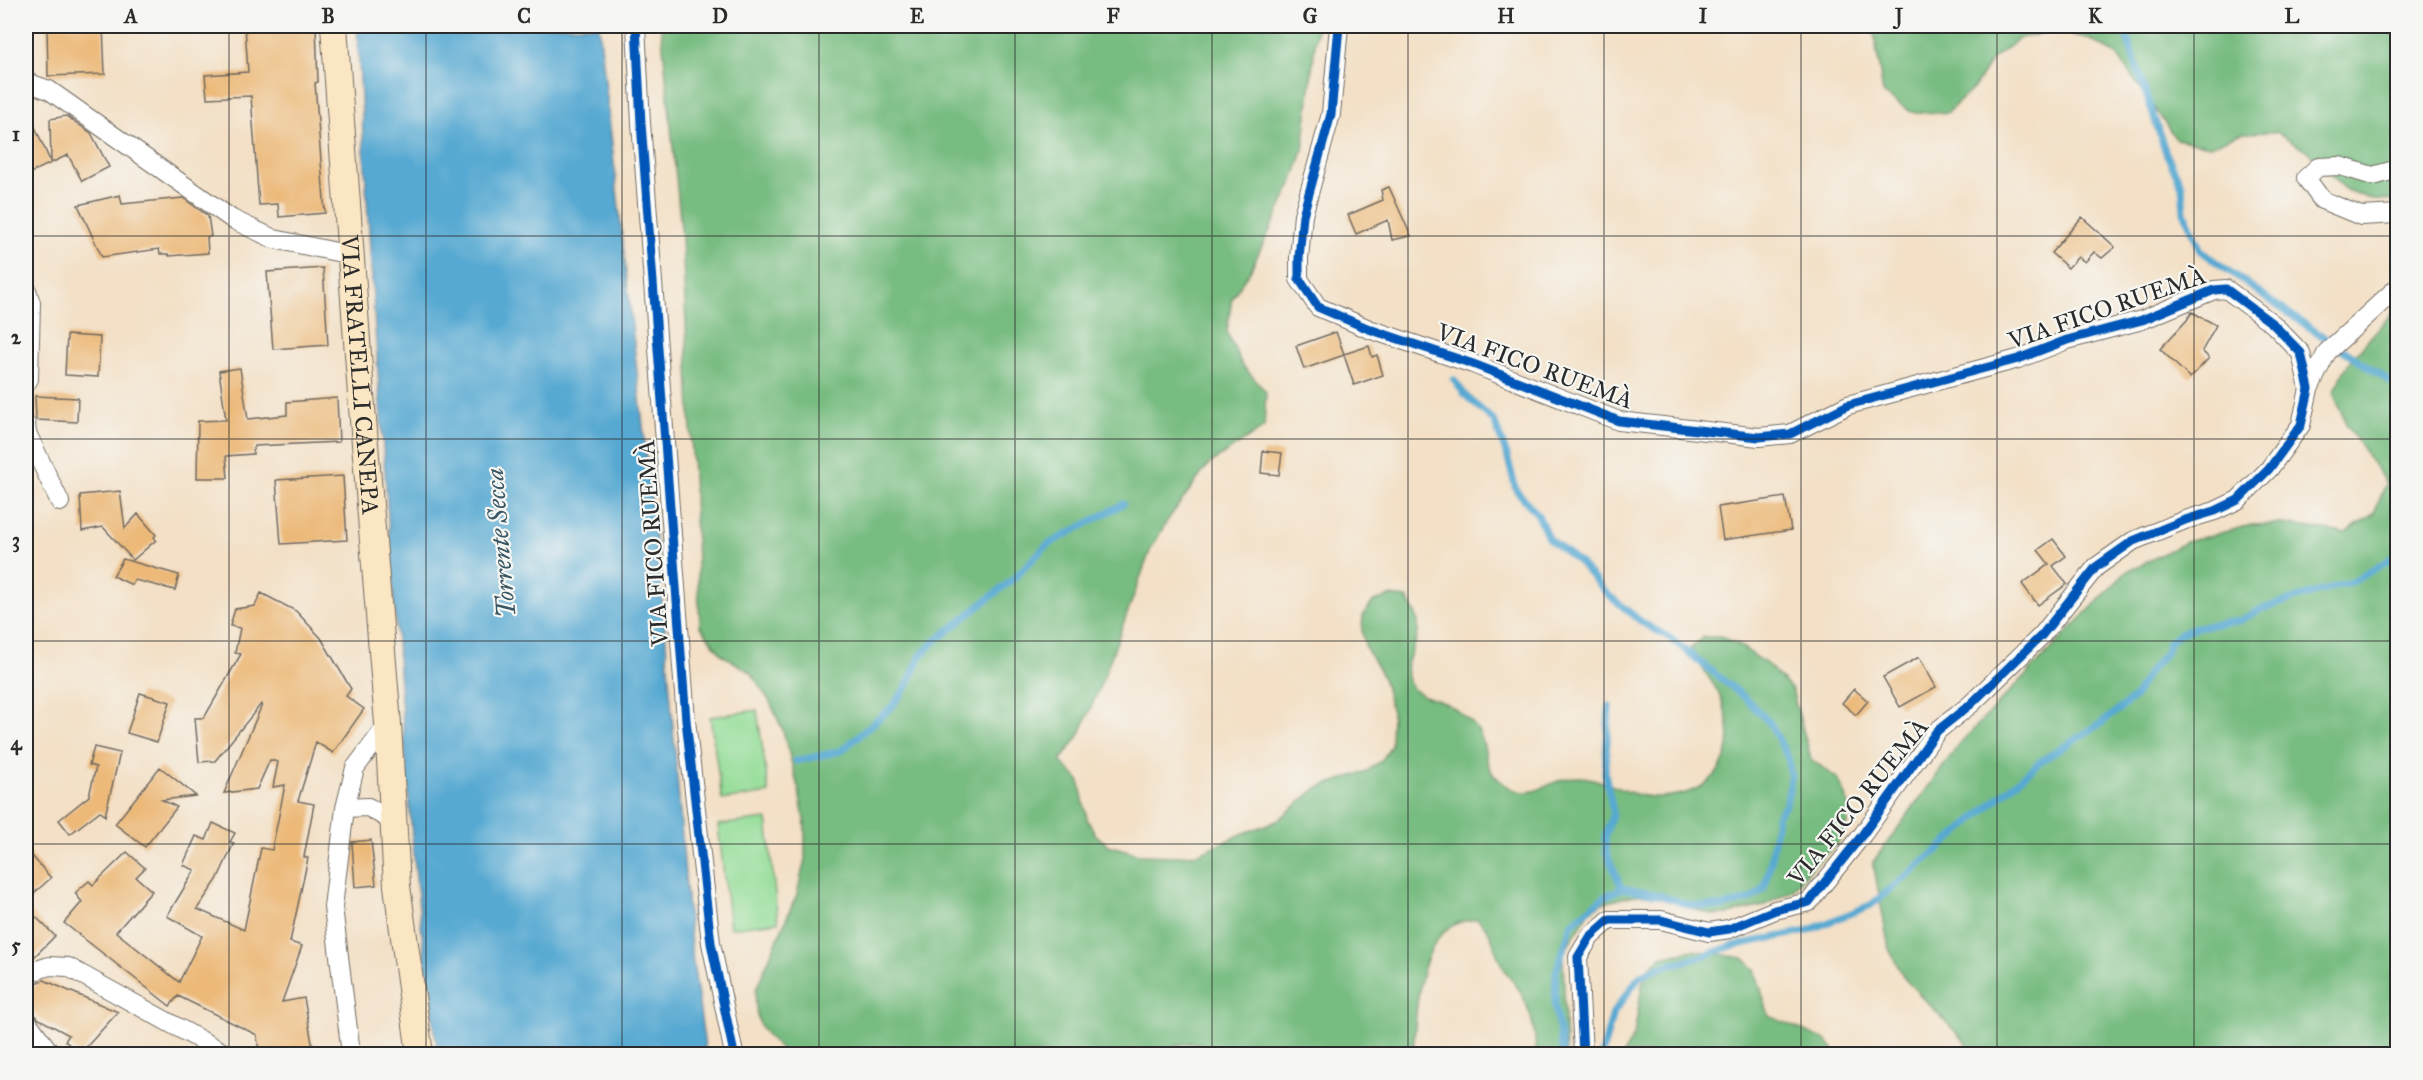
<svg xmlns="http://www.w3.org/2000/svg" width="2423" height="1080" viewBox="0 0 2423 1080" font-family="'IM FELL Great Primer',serif">
	<style>
		.green { fill: #94dd98; stroke: #608462; stroke-width: 1.5 }
		.forest { fill: #77bc80; stroke: #517456; stroke-width: 1.5 }
		.water { fill: #57a9d2; stroke: #416a7e; stroke-width: 1.5 }
		.lines { fill: none; stroke-linecap: round; stroke-linejoin: round }
		.stream { stroke: #57a9d2; stroke-width: 7 }
		.building { fill: #ecb979 }
		.street-casing { stroke: #716a61; stroke-width: 20 }
		.secondary-casing { stroke: #716a61; stroke-width: 28 }
		.street { stroke: #fff; stroke-width: 18 }
		.secondary { stroke: #fbe6c3; stroke-width: 26 }
		.cycleway-casing { stroke: #f6f6f2; stroke-width: 13 }
		.cycleway { stroke: #0057b8; stroke-width: 9 }
		.grid { fill: none; stroke: #2b2b2b; stroke-width: 1.5; stroke-opacity: 0.55 }
		.labels { text-anchor: middle; dominant-baseline: central; stroke-width: 4.5; stroke-linejoin: round; paint-order: stroke }
		.street-label { font-size: 24px; fill: #2b2b2b; stroke: #f6f6f2 }
		.water-label { font-size: 26px; font-style: italic; fill: #3a5765; stroke: #f6f6f2 }
		.neatline { fill: none; stroke: #2b2b2b; stroke-width: 2 }
		.grid-label { font-size: 20px; text-anchor: middle; font-weight: bold; fill: #2b2b2b }
	</style>
	<rect width="100%" height="100%" fill="#f6f6f2"/>
	<filter id="ink" filterUnits="userSpaceOnUse"><feTurbulence type="fractalNoise" baseFrequency=".0167" numOctaves="2"/><feDisplacementMap in="SourceGraphic" scale="12" xChannelSelector="R" yChannelSelector="G"/><feConvolveMatrix kernelMatrix="1 2 1 2 8 2 1 2 1" color-interpolation-filters="sRGB"/></filter>
	<filter id="wash" filterUnits="userSpaceOnUse"><feTurbulence type="fractalNoise" baseFrequency=".008" numOctaves="4" result="noise"/><feDisplacementMap in="SourceGraphic" scale="24" xChannelSelector="R" yChannelSelector="G"/><feGaussianBlur stdDeviation="1.35" result="paint"/><feColorMatrix in="noise" values="0 0 0 0 0 0 0 0 0 0 0 0 0 0 0 0 0 1.4 0 .05"/><feComposite in="paint" operator="in"/></filter>
	<g filter="url(#wash)">
		<rect width="100%" height="100%" fill="#f3e0c6"/>
		<path class="green" d="M757,710L769,793L722,800L710,717Z
			M767,819L778,922L730,928L718,825Z"/>
		<path class="forest" d="M661,26H1317L1303,151L1292,184L1250,271L1232,298L1227,332L1242,365L1266,392L1264,427L1208,465L1167,521L1150,551L1105,674L1079,736L1060,761L1079,780L1087,819L1095,834L1108,845L1142,855L1177,856L1197,854L1244,833L1277,821L1317,788L1367,771L1382,760L1391,746L1392,712L1383,678L1366,648L1362,632L1363,615L1373,602L1390,596L1407,598C1413,608 1420,620 1418,632C1416,648 1402,663 1408,680C1414,698 1435,697 1449,705C1458,711 1471,720 1477,729C1487,742 1484,764 1494,775C1532,813 1544,775 1582,777C1606,779 1628,796 1652,797C1718,799 1745,753 1719,694C1711,678 1698,666 1691,648L1704,637H1722L1739,645L1768,665L1792,690L1811,759L1838,779L1846,795L1849,811L1846,828L1838,843L1813,866L1792,891L1763,906L1730,914L1713,915L1651,895H1635L1603,903L1589,913L1563,953L1566,1054H1536C1536,1032 1531,1011 1520,991C1514,982 1506,973 1501,964C1491,943 1496,935 1477,919C1471,920 1464,921 1458,923C1416,940 1416,1016 1413,1054H1214C1198,1036 1177,1043 1159,1054H787C762,1033 753,1023 756,989L797,894L805,859V825L799,791L783,731L769,700L750,672L721,654L700,626L682,239Z
			M1873,26H2397V201L2374,200L2346,190L2306,150L2277,132L2242,133L2210,146L2176,139L2116,54L2087,38L2054,31L2020,38L1992,59L1974,88L1947,113L1911,112L1883,93Z
			M2397,307V1054H1977L1904,978L1889,949L1873,862L1961,742L2126,572L2186,542L2251,525L2283,524L2345,533L2374,514L2386,483L2346,424L2333,392L2349,362Z
			M1693,950L1743,958L1755,970L1769,1016L1826,1040L1837,1054H1623L1634,1036L1642,985L1649,968L1661,957Z"/>
		<path class="water" d="M357,26H599L664,617L691,947L706,1054H438C414,899 404,742 393,585C379,398 367,212 357,26Z"/>
		<g class="lines">
			<path class="stream" d="M2123,26L2166,153L2182,186L2184,212L2201,251L2275,304L2398,387
				M1454,380L1466,396L1494,421L1507,455L1516,490L1538,515L1548,538L1580,563L1607,594L1643,623L1670,638L1743,696L1770,723L1789,760L1791,780L1786,804L1777,816L1771,861L1764,889L1751,899L1721,907L1689,905L1659,895L1622,888L1604,897L1572,923L1556,971L1555,1005L1563,1054
				M1609,706L1605,773L1613,812L1605,837L1606,852L1622,888
				M796,761L841,751L891,708L907,686L921,655L934,642L1012,580L1047,545L1123,504
				M1602,1054L1613,1013L1641,975L1660,967L1697,958L1732,946L1807,931L1871,905L1938,850L2041,761L2103,722L2135,697L2145,677L2167,651L2169,642L2180,634L2196,627L2239,621L2261,609L2354,581L2383,564L2398,553"/>
		</g>
		<g id="blocks">
			<path class="building" d="M47,26H103L105,74L48,76Z
				M245,26H316L318,82L315,83L325,213L279,217L278,204L259,205L251,96L207,98L205,75L248,72Z
				M26,107L51,163L26,175Z
				M66,116L91,133L109,167L82,181L68,155L51,163L50,119Z
				M1389,187L1411,236L1392,240L1388,220L1356,234L1348,215L1383,200L1381,190Z
				M120,195L122,204L183,198L208,216L211,236L207,237L208,253L169,256L168,254H160L159,249L102,257L78,205Z
				M2082,217L2115,247L2102,258L2094,252L2085,262L2078,257L2068,268L2051,253Z
				M323,268L328,345L273,349L267,272Z
				M2192,312L2216,325L2202,351L2209,358L2190,378L2160,349L2187,320Z
				M1336,332L1344,354L1369,346L1372,357L1377,355L1383,375L1354,385L1344,355L1304,369L1296,346Z
				M67,335L100,337L98,377L65,375Z
				M240,368L248,419L287,415V402L337,398L339,442L254,446L253,454L226,456L228,478H197L198,421L226,420L219,371Z
				M35,396L78,398L77,422L36,420Z
				M1263,451L1282,453L1279,475L1261,473Z
				M343,476L347,540L281,544L276,480Z
				M120,491L125,528L138,514L156,535L154,537L156,540L133,560L103,527L82,531L80,495Z
				M1785,497L1791,530L1723,540L1718,507Z
				M2053,539L2066,556L2053,566L2067,584L2038,605L2022,584L2049,564L2038,550Z
				M123,559L179,575L175,590L135,580L132,585L113,576Z
				M261,593L296,611L321,638L351,689L346,696L364,709L333,753L316,742L298,801L314,804L304,857L308,858L290,942L302,946L282,1002L304,998L314,1054H281L280,1050L259,1053L257,1035L178,996L170,1006L64,923L82,902L75,893L89,881L93,885L127,852L145,868L136,877L152,891L116,932L179,982L202,936L167,916L195,870L183,865L196,836L206,840L213,823L235,833L230,842L234,843L217,880L197,909L244,930L261,848L272,850L285,785L273,787L278,762L270,760L257,789L224,793L262,705L261,704L215,761L199,762L195,718H204L241,654L235,653L240,628L230,626L235,609L255,606Z
				M1919,657L1936,687L1900,707L1883,677Z
				M1854,689L1868,701L1856,715L1842,703Z
				M140,693L170,702L157,742L127,733Z
				M94,747L120,753L105,816L100,811L70,834L59,820L89,796L96,767L89,765Z
				M160,767L196,796L162,800L177,807L145,847L115,824Z
				M371,840L376,885L355,887L352,842Z
				M26,849L51,878L26,900Z
				M26,907L55,936L30,961L26,962Z
				M44,980L118,1012L80,1054L65,1041L69,1035L39,1019L31,1010L26,1009V1000L38,982Z"/>
		</g>
	</g>
	<g filter="url(#ink)">
		<use href="#blocks" fill-opacity="0" stroke="#716a61" stroke-width="1.5"/>
		<g class="lines">
			<g class="street-casing">
				<path id="street" d="M636,26L641,123L686,720L711,943L734,1054
					M1339,26L1331,114L1303,215L1299,258V279L1318,307L1369,329L1473,364L1619,421L1759,437L1790,434L1848,405L2018,359L2067,340L2142,320L2214,290L2226,289L2273,324L2301,353L2309,389L2301,425L2269,469L2238,500L2215,511L2185,520L2133,541L2096,567L2042,635L1971,704L1937,731L1863,834L1809,902L1775,910L1729,929L1709,932L1661,920H1609L1590,937L1578,957L1583,1054
					M26,82L49,90L232,219L274,239L351,255
					M2398,169L2373,176L2340,166L2318,167L2306,178L2322,200L2361,216L2398,214
					M26,287L31,303L29,379L26,383
					M2309,389L2327,352L2398,287
					M26,424L27,433L60,502
					M345,808L368,807L392,821
					M26,974L49,966L68,967L226,1054
					M26,1020L51,1054
					M351,1054L333,907L345,808L355,768L388,724"/>
			</g>
			<g class="secondary-casing">
				<g id="secondary">
					<path id="s1" d="M334,26L361,395L388,724L397,886L420,1054"/>
				</g>
			</g>
			<use href="#street" class="street"/>
			<use href="#secondary" class="secondary"/>
			<g class="cycleway-casing">
				<path id="cycleway" d="M636,26L641,123L686,720L711,943L734,1054
					M1339,26L1331,114L1303,215L1299,258V279L1318,307L1369,329L1473,364L1619,421L1759,437L1790,434L1848,405L2018,359L2067,340L2142,320L2214,290L2226,289L2273,324L2301,353L2309,389L2301,425L2269,469L2238,500L2215,511L2185,520L2133,541L2096,567L2042,635L1971,704L1937,731L1863,834L1809,902L1775,910L1729,929L1709,932L1661,920H1609L1590,937L1578,957L1583,1054"/>
			</g>
			<use href="#cycleway" class="cycleway"/>
		</g>
	</g>
	<path class="grid" d="M229,26V1054M426,26V1054M622,26V1054M819,26V1054M1015,26V1054M1212,26V1054M1408,26V1054M1604,26V1054M1801,26V1054M1997,26V1054M2194,26V1054M26,236H2398M26,439H2398M26,641H2398M26,844H2398"/>
	<g class="labels">
		<g class="street-label">
			<text transform="translate(2107 308) rotate(-19)">VIA FICO RUEMÀ</text>
			<text transform="translate(1535 366) rotate(20)">VIA FICO RUEMÀ</text>
			<text stroke="none"><textPath href="#s1" startOffset="350">VIA FRATELLI CANEPA</textPath></text>
			<text transform="translate(653 543) rotate(-94)">VIA FICO RUEMÀ</text>
			<text transform="translate(1858 802) rotate(-51)">VIA FICO RUEMÀ</text>
		</g>
		<g class="water-label">
			<text transform="translate(500 543) rotate(-95)">Torrente Secca</text>
		</g>
	</g>
	<rect width="2423" height="1080" fill="none" stroke="#f6f6f2" stroke-width="66"/>
	<rect x="33" y="33" width="2357" height="1014" class="neatline"/>
	<g class="grid-label">
		<text x="131" y="23">A</text>
		<text x="328" y="23">B</text>
		<text x="524" y="23">C</text>
		<text x="720" y="23">D</text>
		<text x="917" y="23">E</text>
		<text x="1113" y="23">F</text>
		<text x="1310" y="23">G</text>
		<text x="1506" y="23">H</text>
		<text x="1703" y="23">I</text>
		<text x="1899" y="23">J</text>
		<text x="2095" y="23">K</text>
		<text x="2292" y="23">L</text>
		<text x="16" y="141">1</text>
		<text x="16" y="344">2</text>
		<text x="16" y="547">3</text>
		<text x="16" y="750">4</text>
		<text x="16" y="952">5</text>
	</g>
</svg>
